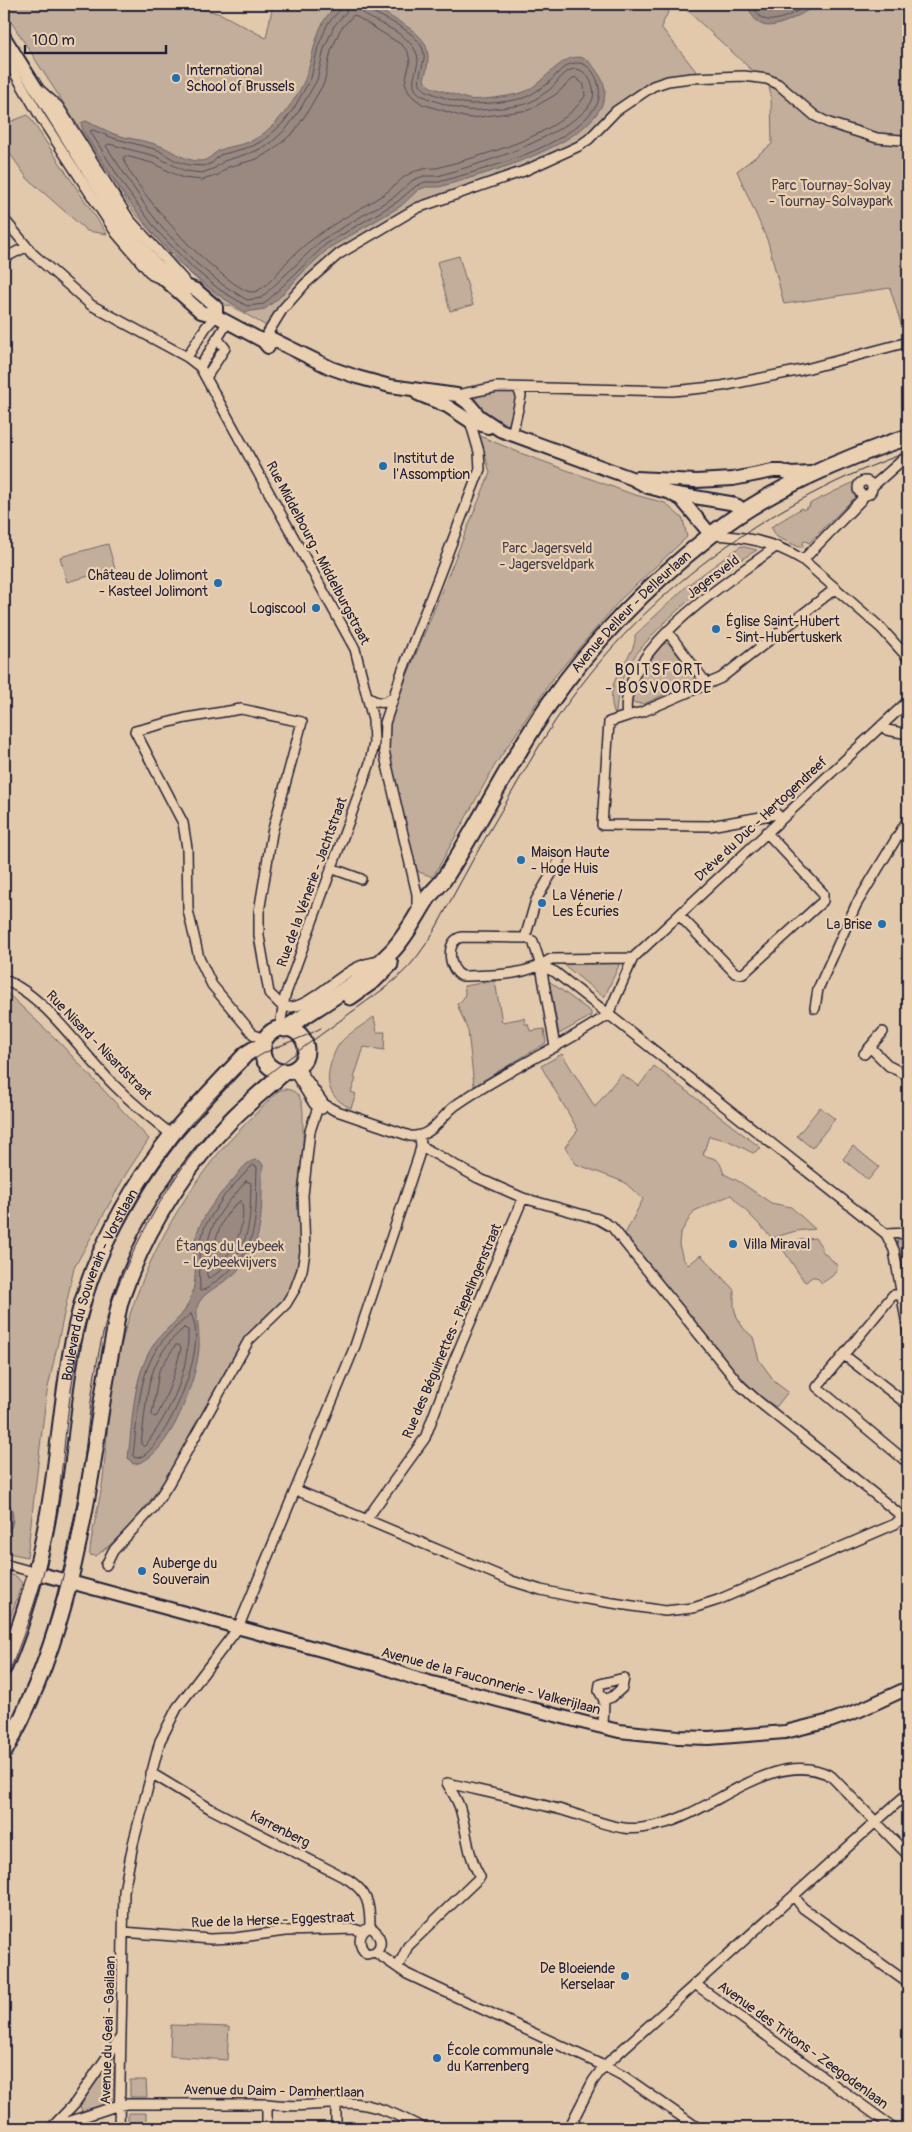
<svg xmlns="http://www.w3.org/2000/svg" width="912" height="2132" viewBox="0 0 912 2132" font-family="Pangolin,sans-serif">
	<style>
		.green { fill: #c2ae9a; stroke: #72686a }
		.water { fill: #998981; stroke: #696065 }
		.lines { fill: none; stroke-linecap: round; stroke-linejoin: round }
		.shore { stroke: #524b57; stroke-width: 1 }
		.street-casing { stroke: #22223b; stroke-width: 12 }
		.secondary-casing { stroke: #22223b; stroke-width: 16 }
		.primary-casing { stroke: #22223b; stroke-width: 19 }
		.street { stroke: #ead0b1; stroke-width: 9 }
		.secondary { stroke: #ead0b1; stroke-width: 12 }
		.primary { stroke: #ead0b1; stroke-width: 15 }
		.tram { stroke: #22223b; stroke-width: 1 }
		.poi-dot { fill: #1f6fb2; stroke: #ead0b1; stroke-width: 2 }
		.labels { text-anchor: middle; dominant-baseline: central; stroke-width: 4.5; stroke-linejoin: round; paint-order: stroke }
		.poi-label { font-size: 14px; fill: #22223b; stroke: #ead0b1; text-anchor: start }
		.park-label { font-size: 14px; fill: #423e4e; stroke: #ead0b1 }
		.street-label { font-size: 14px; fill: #22223b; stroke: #ead0b1 }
		.quarter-label { font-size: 16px; letter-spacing: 1px; fill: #22223b; stroke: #ead0b1 }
	</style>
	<rect width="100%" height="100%" fill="#e2c9ac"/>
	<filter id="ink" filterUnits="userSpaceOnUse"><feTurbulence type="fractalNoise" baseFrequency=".02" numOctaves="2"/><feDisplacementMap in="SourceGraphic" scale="10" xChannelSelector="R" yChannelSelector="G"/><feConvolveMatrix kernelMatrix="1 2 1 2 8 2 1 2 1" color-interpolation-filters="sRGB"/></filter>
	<g filter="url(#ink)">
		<path class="green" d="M4,4H184L221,14L266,38L273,4H672L661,27L699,75L666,78L585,137L564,150L526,168L426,200L416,205L341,250L268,327L230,305L227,306L176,261L133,211L4,11Z
			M680,4H908V336L905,337L890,288L784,304L768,242L737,171L772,144L771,97L769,86Z
			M28,115L107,234L87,231L27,178L4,145V124Z
			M459,256L473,305L450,311L437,262Z
			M488,391H511L517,395L512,418L508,425L500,426L473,403L478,396Z
			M480,436L523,454L632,494L665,503L683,519L687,537L621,599L554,677L495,765L433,877L419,872L409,860L388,756L389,720L490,473Z
			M860,479L855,486V500L854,501L852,500L809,543L805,541L803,542V547H799L777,537L771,527L802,508L803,510L810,506L809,504Z
			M108,544L115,569L67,582L60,557Z
			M741,546L757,550C721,570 649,630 629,665C620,680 617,696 616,713H614C602,675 638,657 635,635L689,584Z
			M666,643L669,644L694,676V681L644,704L635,703L631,699C632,694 632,688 633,683C637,673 656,646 666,643Z
			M618,962L619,965L605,996H602L563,964Z
			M495,981L502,1022L524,1018L525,1024H528L530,1031L544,1029L546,1043L474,1086L468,1031L457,1004C465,999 466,995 464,986Z
			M549,981L591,1012V1016L559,1034Z
			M4,990L58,1041L149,1139L126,1174L74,1268L46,1397L27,1557L4,1552Z
			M374,1017L377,1032H385L384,1050L364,1047L354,1078L356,1079L351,1092L356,1094L351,1108C329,1098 324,1083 332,1060C334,1054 336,1048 340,1043C349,1033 363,1025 374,1017Z
			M562,1054L595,1107L621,1074L639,1086L654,1066L761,1148L753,1153L729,1141L709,1136L703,1155C721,1161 718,1158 724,1174L740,1182L771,1203L791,1207L815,1229L796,1231L772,1238L731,1195L694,1211L680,1234L679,1245L683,1259L688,1265L701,1255L734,1290V1307L737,1318L744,1329L753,1337L759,1360L776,1383L788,1392L776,1407L761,1397L730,1367L625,1234L643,1199L624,1182L576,1164L565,1147L578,1130L541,1066Z
			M284,1089C308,1090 302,1117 303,1131C304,1154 298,1177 298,1199C298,1227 305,1252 294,1278C289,1292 280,1305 268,1315C259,1324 249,1331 242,1342C197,1416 167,1503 96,1556L90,1555C88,1548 102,1492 103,1478C107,1442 108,1407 115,1372C130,1295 164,1222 213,1160C233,1135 256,1114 278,1091Z
			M820,1107L835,1119L812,1148L797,1136Z
			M853,1146L879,1167L868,1180L843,1159Z
			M908,1236V1300L897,1239Z
			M815,1238L822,1247V1251L837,1265C837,1275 829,1278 822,1283L816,1277H812L806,1282L804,1281L780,1245L781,1243Z
			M4,1573L16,1576L22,1583L4,1637Z
			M171,2025L229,2027L227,2060L170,2056Z
			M106,2066H114V2102L82,2111L80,2106Z
			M130,2080H146L147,2097H130Z
			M128,2113H146V2128H128Z"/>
		<path class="water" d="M340,4C348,4 359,2 367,4C375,5 384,13 391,17C420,34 436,42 424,79C426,88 438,89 446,92C453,94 460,97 468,99C476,101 512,96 521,93C543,88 570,37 593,66C598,73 604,80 605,90C606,143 480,175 439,187H426L418,190L401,206L329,248L303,272L281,296L265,309L245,312L217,294L189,272L155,236L122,192L83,131L81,123L86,121C95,125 105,130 114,134C128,139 144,140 158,145C173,150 183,161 200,161C209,161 213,153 220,150C229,146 239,146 249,142C272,133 299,98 307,74C315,50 316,19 340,4Z
			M747,4H817C806,12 777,30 763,25C754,22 750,11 747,4Z
			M255,1160L260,1161L263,1165C260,1210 268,1249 228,1279C217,1287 201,1294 197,1307C196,1312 200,1339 199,1348C197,1379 168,1462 133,1464L128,1458C133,1420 132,1377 154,1344C163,1329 181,1321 188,1304C194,1292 196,1277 195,1263C195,1257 193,1250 194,1244C199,1219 216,1198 233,1180C239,1173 245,1162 255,1160Z
			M4,1494C12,1503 19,1528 4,1534Z"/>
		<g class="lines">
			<path class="shore" d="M342,4L341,9L328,23L318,47L311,78L294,108L283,123L267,138L253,146L220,155L212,163L204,166L189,165L176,161L158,150L113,138L93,130L90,131L126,189L159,233L193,268L220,290L247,306L264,304L326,244L397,202L416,186L425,182H439C487,168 567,149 596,106C605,92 595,61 575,63C562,64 556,77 546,85C539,89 530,96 523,98C510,102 484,104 470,104C461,104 436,95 427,91C411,83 426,66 424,53C419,31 386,20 369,10L366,4
				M348,4L346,12L334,26L324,49L317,80L299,111L287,128L271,143L256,151L224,161L215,168L202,173L185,171L155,156L109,144L106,146L149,211L163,229L197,264L223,285L247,300L261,298L323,239L394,197L413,180L424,176H438C485,162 521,152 564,126C575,119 589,111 593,98C596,87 587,69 575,69C565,69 557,84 549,90C542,95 534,101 526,104C519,106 474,112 466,110C455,108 434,101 423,96C402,85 424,67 416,52C407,33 381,25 365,15L361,10L360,4
				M752,4C755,9 758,17 764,19C776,24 799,11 808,4
				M354,15L402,45L408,52L410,62L405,82L408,91L413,97L422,104L464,117L472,118L529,110L555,95L575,77L584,85L585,96C559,137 482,155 437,168C428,168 420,169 411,173C401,177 394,188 384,194C350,216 321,228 291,258C282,266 265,292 252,292C239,292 199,255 189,245C171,226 131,181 123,158L126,156L152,163L183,178L203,180L218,175L228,167L257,159L273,150L294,132L306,114L324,83L331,51L340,30Z
				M253,1165L257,1167C255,1213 262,1250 219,1279C213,1283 207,1290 200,1291L199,1246L205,1226L224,1196Z
				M246,1181L251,1183C250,1213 252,1244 227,1265C221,1270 215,1276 208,1278C206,1274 207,1268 207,1263C205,1223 223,1210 246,1181Z
				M241,1201C248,1219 235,1257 216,1263C208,1248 225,1207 241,1201Z
				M191,1314C208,1344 176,1415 158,1440C152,1447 146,1458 135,1458L133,1455C139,1409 137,1359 176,1327C181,1323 186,1317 191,1314Z
				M184,1328L188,1330C189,1373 171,1411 145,1446H143L141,1444L142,1436C148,1391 146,1360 184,1328Z
				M176,1345H179L181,1348C175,1373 168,1394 157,1416L154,1417L152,1415L159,1371Z"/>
			<g class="street-casing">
				<path id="street" d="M4,55L41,118L116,233L152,275L165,281
					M39,89L58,106L129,219L183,279L185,284
					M4,219L33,254L91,305L187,357L200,367L355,649L373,720L374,743L370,763L285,996L281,1020L285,1029
					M4,258L26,247
					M263,341L282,310L305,284L339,254L417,208L524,171L579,146L589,139L616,111L653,86L668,81L691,78L744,76L767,79L778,84L815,116L829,123L877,138L901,140
					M187,357L206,327L216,316
					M200,367L227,323
					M207,376L225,348L217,338
					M457,395L497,387L673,391L722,386L802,370L908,342
					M512,435L521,396L518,388
					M858 488a7 7 0 1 1 14 0a7 7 0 1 1-14 0Z
					M873,486L908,455
					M712,535C745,536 775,542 803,560L881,628L908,658
					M777,546C730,581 616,650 627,716L642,712L721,678L836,588
					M803,560L862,499L863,495
					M667,631L707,684
					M368,697C376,703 384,705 392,698
					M627,716L609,722L602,825L710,826L777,814L781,819
					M882,725L887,730L908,734
					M331,868L361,879
					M417,912V894L387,765L384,750L385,723L402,672L480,469L479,452L470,421
					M679,915L735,973L743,974L823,901V893L766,832
					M525,938L536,900L562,856
					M541,966L555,972L886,1234L894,1250L908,1332
					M4,980C45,995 82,1053 114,1085C132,1103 152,1119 172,1135
					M815,1008L818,989L856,905L908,819
					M608,1015L633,958L908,701
					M265,1041L253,1034L212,985L199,958L188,910L187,848L183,823L135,731L186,718L241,709L302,722L272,833L259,912V936L269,993L283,1007C313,1012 343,962 378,962
					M555,1047L541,966L533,941L525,938L462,937C445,940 448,970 462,976C493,975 524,977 551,959L633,958
					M871,1048L889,1066L908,1076
					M864,1054L883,1032
					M298,1067L324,1104L334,1110L410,1136C432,1138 440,1117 456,1105C504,1071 559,1048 608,1015
					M293,1070L314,1104L322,1109
					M421,1146L478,1178L523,1198L598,1219L612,1227L740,1385L759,1402L903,1517L908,1524
					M886,1234L908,1233
					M902,1294L893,1295L817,1387L908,1463
					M844,1355L908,1405
					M296,1490L512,1581L541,1590L574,1597L665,1611L693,1608L718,1600L895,1524L903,1517
					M366,1520L425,1438L454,1361L523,1198
					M4,1564L37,1573
					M106,1565L113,1551L153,1508L169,1483L249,1340L286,1304L295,1289L302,1270L305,1252L303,1195L310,1131L320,1101
					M603,1727L604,1700L612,1697L622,1688L624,1678L600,1684L599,1691L604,1700
					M151,1773L211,1809L349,1880C368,1893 370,1904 370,1927
					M794,1896L803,1908L908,1983
					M123,1932L210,1939L235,1938L285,1931L354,1929L363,1932
					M375,1952L367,1954C357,1946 358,1932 370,1927C379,1932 385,1945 375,1952L407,1974L604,2066L625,2077L698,2128
					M398,1967L408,1946L480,1877C467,1854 468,1836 461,1812C459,1802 452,1792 447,1783C486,1792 524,1800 562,1810C583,1816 603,1825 624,1828C636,1830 650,1827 662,1824C714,1811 776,1747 831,1776L908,1855
					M695,1984L894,2128
					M54,2125L75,2103L120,2038
					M50,2128L113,2107L127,2104H267C294,2108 320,2104 347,2103C374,2103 400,2116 423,2128
					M119,2128L124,1891L133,1844L160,1741L177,1708L238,1628L355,1346L419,1155L421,1146L420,1136
					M267,2128V2104
					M336,2128V2104
					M569,2128L593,2081L604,2066L908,1793"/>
			</g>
			<g class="secondary-casing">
				<path id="secondary" d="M4,37L124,228L158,267L179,283L196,290L216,307V316
					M165,280L201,312L216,316L263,341L268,347
					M263,341L270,338L331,368L357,377L390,386L457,395L468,403L479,416L500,430L631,478L648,487L671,493L730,503L738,506L743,513
					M418,394L447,406L470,421L488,427
					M636,478L696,481L733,479L773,471H782L791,474L812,473
					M673,495L681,499L711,535
					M37,1573L377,1665L417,1679L586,1723L619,1731L678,1737L709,1738L785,1732L830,1721L860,1710L908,1688"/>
			</g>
			<g class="primary-casing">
				<g id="primary">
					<path d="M350,997L374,980L390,964"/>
					<circle cx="284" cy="1050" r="22"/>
					<path id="s1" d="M285,1029C321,1004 362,982 392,951C408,934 417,914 429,896C434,890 440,885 444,879C481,822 510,760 549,704C594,640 649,584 711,535C764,492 843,458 908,437"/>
					<path id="s2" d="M4,1667C29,1608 44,1548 53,1485C64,1409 67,1330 98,1259C117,1216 143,1172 172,1135C195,1107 221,1081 246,1054L254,1049L263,1047"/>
					<path d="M4,1752C57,1660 79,1552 95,1449C100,1412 106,1376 113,1340C116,1326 117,1309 122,1296C145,1230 183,1170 231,1120C248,1103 267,1088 284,1072"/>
				</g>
			</g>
			<use href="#street" class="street"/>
			<use href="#secondary" class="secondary"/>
			<use href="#primary" class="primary"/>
			<path class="tram" d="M4,1685C22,1641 38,1597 49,1551C63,1492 63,1431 74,1372C92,1267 144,1168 219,1093C230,1082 240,1070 252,1061C273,1045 299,1041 321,1028
				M4,1735C44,1656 69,1571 81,1484C91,1412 93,1341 123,1274C159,1193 208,1120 280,1065C306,1045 333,1026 360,1006C378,993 396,981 411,964C431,941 443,914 458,887C476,853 496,820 515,787C533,756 551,725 573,696C656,583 776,499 908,452"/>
		</g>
	</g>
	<g class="poi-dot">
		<circle cx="176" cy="78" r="5"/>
		<circle cx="383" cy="466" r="5"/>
		<circle cx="218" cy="583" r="5"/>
		<circle cx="316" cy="608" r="5"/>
		<circle cx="716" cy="629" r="5"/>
		<circle cx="521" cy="860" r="5"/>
		<circle cx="542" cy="903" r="5"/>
		<circle cx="882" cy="924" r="5"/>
		<circle cx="733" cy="1244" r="5"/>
		<circle cx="142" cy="1571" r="5"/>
		<circle cx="625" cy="1976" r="5"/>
		<circle cx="437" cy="2058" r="5"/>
	</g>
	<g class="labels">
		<g class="poi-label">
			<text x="186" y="70">International<tspan x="186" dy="16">School of Brussels</tspan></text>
			<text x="393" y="458">Institut de<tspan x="393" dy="16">l'Assomption</tspan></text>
			<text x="208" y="575" text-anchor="end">Château de Jolimont<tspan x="208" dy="16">- Kasteel Jolimont</tspan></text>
			<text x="306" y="608" text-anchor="end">Logiscool</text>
			<text x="726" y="621">Église Saint-Hubert<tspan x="726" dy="16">- Sint-Hubertuskerk</tspan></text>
			<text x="531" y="852">Maison Haute<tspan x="531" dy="16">- Hoge Huis</tspan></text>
			<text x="552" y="895">La Vénerie /<tspan x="552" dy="16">Les Écuries</tspan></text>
			<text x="872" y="924" text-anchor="end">La Brise</text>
			<text x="743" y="1244">Villa Miraval</text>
			<text x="152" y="1563">Auberge du<tspan x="152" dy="16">Souverain</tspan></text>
			<text x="615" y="1968" text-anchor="end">De Bloeiende<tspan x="615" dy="16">Kerselaar</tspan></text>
			<text x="447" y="2050">École communale<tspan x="447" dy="16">du Karrenberg</tspan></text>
		</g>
		<g class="park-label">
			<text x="831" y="185">Parc Tournay-Solvay<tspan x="831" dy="16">- Tournay-Solvaypark</tspan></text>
			<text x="547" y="548">Parc Jagersveld<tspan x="547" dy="16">- Jagersveldpark</tspan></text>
			<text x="230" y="1246">Étangs du Leybeek<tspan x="230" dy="16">- Leybeekvijvers</tspan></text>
		</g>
		<g class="street-label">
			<text transform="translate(318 553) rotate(62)">Rue Middelbourg - Middelburgstraat</text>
			<text transform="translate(713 577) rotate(-37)">Jagersveld</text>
			<text stroke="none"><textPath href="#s1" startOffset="550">Avenue Delleur - Delleurlaan</textPath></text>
			<text transform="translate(761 819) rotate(-43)">Drève du Duc - Hertogendreef</text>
			<text transform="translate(312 882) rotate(-70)">Rue de la Vénerie - Jachtstraat</text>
			<text transform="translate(99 1045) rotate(46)">Rue Nisard - Nisardstraat</text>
			<text stroke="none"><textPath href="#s2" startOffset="396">Boulevard du Souverain - Vorstlaan</textPath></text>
			<text transform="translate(452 1331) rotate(-67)">Rue des Béguinettes - Piepelingenstraat</text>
			<text transform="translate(491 1681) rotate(15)">Avenue de la Fauconnerie - Valkerijlaan</text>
			<text transform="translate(280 1829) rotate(27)">Karrenberg</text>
			<text transform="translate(273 1920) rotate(-2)">Rue de la Herse - Eggestraat</text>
			<text transform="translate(108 2030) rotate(-88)">Avenue du Geai - Gaailaan</text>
			<text transform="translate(803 2045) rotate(36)">Avenue des Tritons - Zeegodenlaan</text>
			<text transform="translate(274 2091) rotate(1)">Avenue du Daim - Damhertlaan</text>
		</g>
		<g class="quarter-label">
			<text x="659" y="670">BOITSFORT<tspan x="659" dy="18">- BOSVOORDE</tspan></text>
		</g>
	</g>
	<rect width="912" height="2132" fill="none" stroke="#ead0b1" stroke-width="20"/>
	<rect x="10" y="10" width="892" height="2112" fill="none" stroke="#22223b" stroke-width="2" filter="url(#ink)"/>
	<path d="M25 45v8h141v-8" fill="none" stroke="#22223b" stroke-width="2.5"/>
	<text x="32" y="45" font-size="15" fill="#22223b" stroke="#ead0b1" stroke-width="4" paint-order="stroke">100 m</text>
</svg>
